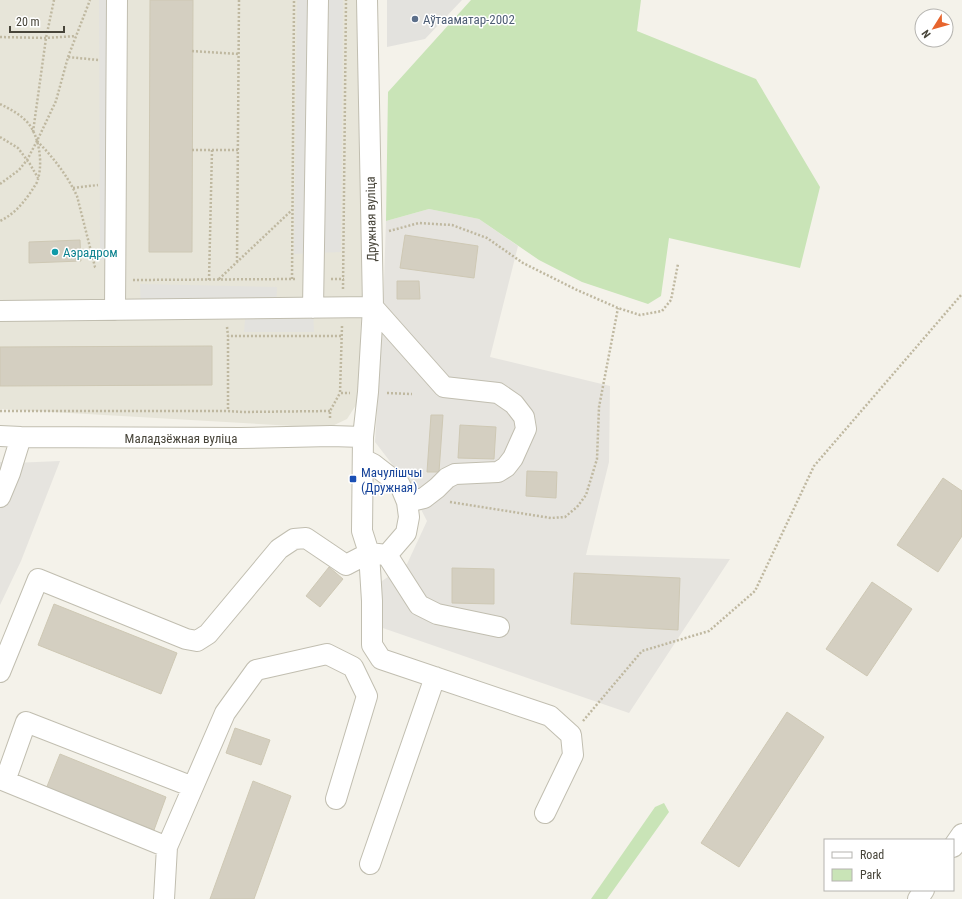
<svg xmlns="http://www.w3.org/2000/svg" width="962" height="899" viewBox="0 0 962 899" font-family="'Roboto Condensed',sans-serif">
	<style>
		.residential { fill: #e7e5d9 }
		.industrial { fill: #e6e4df }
		.green { fill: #c9e4b7 }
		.parking { fill: #e3e2de }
		.building { fill: #d4cfc1; stroke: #cec8b4 }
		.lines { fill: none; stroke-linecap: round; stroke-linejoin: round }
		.minor-casing { stroke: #c1beb0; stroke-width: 22 }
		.path { stroke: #bfb8a0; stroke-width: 2.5; stroke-dasharray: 2 2; stroke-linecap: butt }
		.minor { stroke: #fff; stroke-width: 20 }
		.service-dot { fill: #5c6f8a; stroke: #fff; stroke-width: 1.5 }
		.culture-dot { fill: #0f9aa8; stroke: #fff; stroke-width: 1.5 }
		.transit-dot { fill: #1a4fb4; stroke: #fff; stroke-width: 1.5 }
		.labels { text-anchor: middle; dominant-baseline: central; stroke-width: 3; stroke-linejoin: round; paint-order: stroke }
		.service-label { font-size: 13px; fill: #4e5e75; stroke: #fff; text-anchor: start }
		.street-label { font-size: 13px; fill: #474439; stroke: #fff }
		.culture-label { font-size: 13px; fill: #0d838f; stroke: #fff; text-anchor: start }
		.transit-label { font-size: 13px; fill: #164399; stroke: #fff; text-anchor: start }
	</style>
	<rect width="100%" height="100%" fill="#f4f2ea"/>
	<path class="residential" d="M0,0H358L362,295L358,402L347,419L328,428L0,409Z"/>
	<path class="industrial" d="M429,209L479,219L518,246L490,357L610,386L609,462L586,555L730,559L629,713L377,626L379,583L407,564L427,521L409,486L375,442L383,312L386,221Z
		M60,461L21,561L0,605V462L13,463Z"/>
	<path class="green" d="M471,0H641L637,31L756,79L820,187L800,268L669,238L661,296L648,304L582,282L539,260L479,219L429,209L386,221L388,92Z
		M664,803L669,812L607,899H591L655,807Z"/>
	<path class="parking" d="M99,0H118L115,260H100Z
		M297,0H343L341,252L294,254Z
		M387,0H462L425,39L387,47Z
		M140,284L277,287L276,308H313L314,332H244L246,309L141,310Z"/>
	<path class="building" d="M150,0H193L192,252H149Z
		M405,235L478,246L474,278L400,268Z
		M80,240L81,261L29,263V242Z
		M397,281H419L420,299H397Z
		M212,346V385L0,386V347Z
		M431,415H443L439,472H427Z
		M460,425L496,427L494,459L458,458Z
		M527,471L557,472L556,498L526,496Z
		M943,478L962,491V536L938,572L897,545Z
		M329,567L343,579L320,607L306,596Z
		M452,568L494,569V604L452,603Z
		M574,573L680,578L678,630L571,624Z
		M872,582L912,609L867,676L826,649Z
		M54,604L177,653L161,694L38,645Z
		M787,712L824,737L739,867L701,843Z
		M235,728L270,740L261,765L226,753Z
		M60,754L166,797L154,830L46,789Z
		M253,781L291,796L254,899H210Z"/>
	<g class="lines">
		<g class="minor-casing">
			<path id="minor" d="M367,0L373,307L368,392L363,437L362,531L369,553L372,601V645L381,659L550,716L571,735L573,755L545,813
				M313,308L318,0
				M115,310L117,0
				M0,311L373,307L444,387L498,393L514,404L524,417L526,429L513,458L506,467L498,472L455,474L447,478L437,488L424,498L407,502
				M0,436L21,437L241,438L331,436L363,437
				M363,459L373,464L400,485L407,502L409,517L406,533L387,555
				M0,497L10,473L13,463L21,437
				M0,672L38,579L186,639L197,641L208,634L279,549L294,539L306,538L346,565L369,553L387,555L419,605L437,614L499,627
				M193,787L167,847L5,781L26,722L193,787L225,713L256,670L327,654L353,667L367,696L336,799
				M953,847L962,834
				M370,864L435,677
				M164,899L167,847
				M918,899L924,890"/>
		</g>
		<path class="path" d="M0,37L46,38L76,36
			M192,51L238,54
			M68,57L90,0
			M0,104C10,109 20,114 28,123C39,136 43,162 38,179C38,181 36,184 34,187C26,200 15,214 0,221
			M33,132L46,38L54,0
			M0,137L18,148L30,164L38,178
			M37,141C53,157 67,175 77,196L95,267L96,268
			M192,150H238
			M0,184L19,170L27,160L37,141L56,101L68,57L98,60
			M73,188L98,185
			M389,231L419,223L452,225L487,238L523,263L577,290L618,308L640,315L662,311L671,300L678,264
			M237,262L239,0
			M219,279L292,210
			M292,279L294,0
			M331,279H344
			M133,280L296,279
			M209,280L212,150
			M343,289L346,0
			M342,326L340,393H350
			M227,327L228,336
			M387,393L412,394
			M0,411H228
			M330,411L243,412L228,411V336H342
			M330,418V411L340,393
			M450,502L551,518L565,517L577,507L586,495L597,459L599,407L618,308
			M583,721L642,651L709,631L755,591L814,466L962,294"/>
		<use href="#minor" class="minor"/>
	</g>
	<circle class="service-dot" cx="415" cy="19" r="4"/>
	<circle class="culture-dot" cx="55" cy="252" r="4"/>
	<rect class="transit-dot" x="349" y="475" width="8" height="8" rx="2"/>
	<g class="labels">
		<g class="service-label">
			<text x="423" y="19">Аўтааматар-2002</text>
		</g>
		<g class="street-label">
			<text transform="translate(371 219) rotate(-91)">Дружная вуліца</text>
			<text x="181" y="438">Маладзёжная вуліца</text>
		</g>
		<g class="culture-label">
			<text x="63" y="252">Аэрадром</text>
		</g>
		<g class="transit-label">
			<text x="361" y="472">Мачулішчы<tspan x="361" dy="15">(Дружная)</tspan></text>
		</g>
	</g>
	<rect x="824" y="839" width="130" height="52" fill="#ffffff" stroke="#b5b4b0"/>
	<rect x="832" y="852" width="20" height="6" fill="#ffffff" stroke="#b5b4b0"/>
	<text x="860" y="859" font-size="12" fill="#474439">Road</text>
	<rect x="832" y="869" width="20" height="12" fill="#c9e4b7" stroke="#b5b4b0"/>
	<text x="860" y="879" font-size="12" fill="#474439">Park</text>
	<g transform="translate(934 28) rotate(233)"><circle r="19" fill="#ffffff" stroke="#b5b4b0"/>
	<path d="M0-3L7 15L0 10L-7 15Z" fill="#e7652e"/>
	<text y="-6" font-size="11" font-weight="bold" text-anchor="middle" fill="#474439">N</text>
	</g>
	<path d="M10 26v6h54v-6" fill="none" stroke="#474439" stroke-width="2"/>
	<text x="16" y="26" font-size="12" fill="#474439" stroke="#ffffff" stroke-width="3" paint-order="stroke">20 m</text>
</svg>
